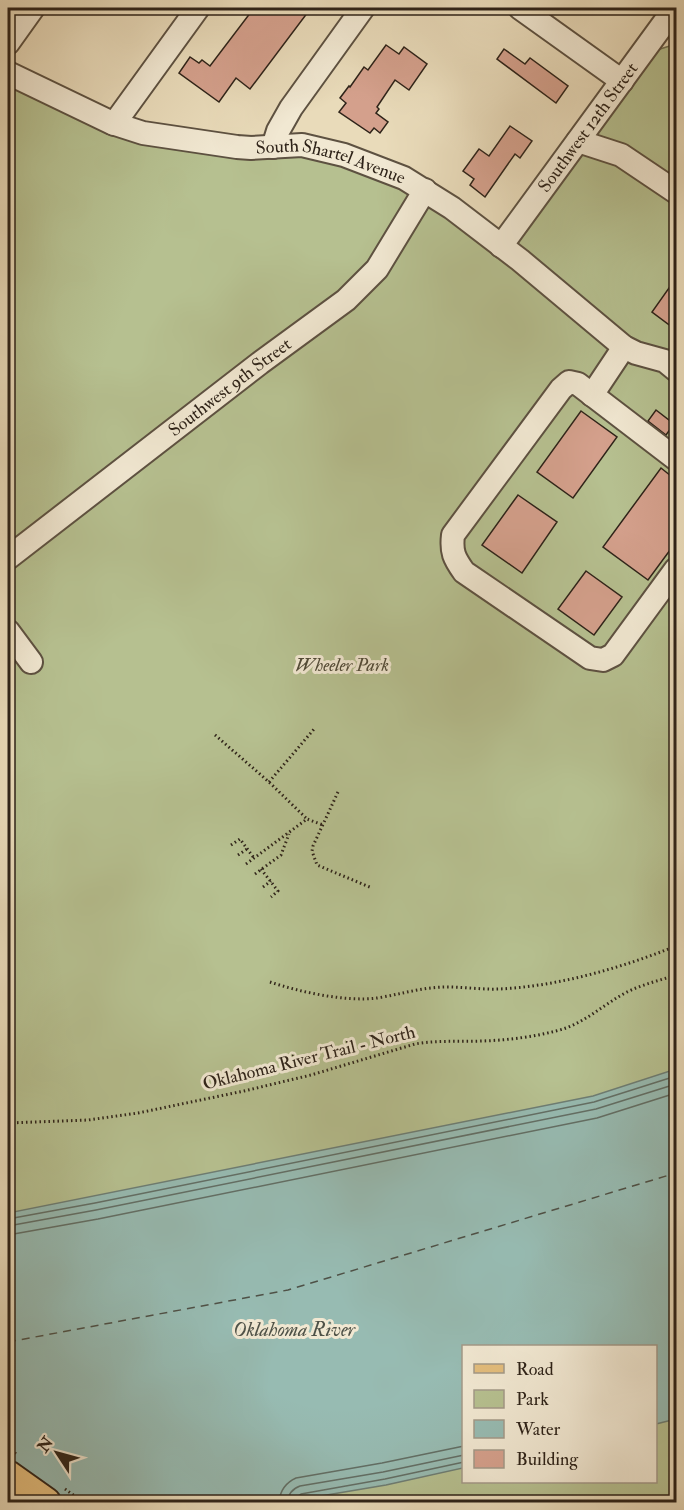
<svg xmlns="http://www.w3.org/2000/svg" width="684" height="1510" viewBox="0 0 684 1510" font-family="'IM FELL Double Pica',serif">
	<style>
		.green { fill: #b6c090; stroke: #727254; stroke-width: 1.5; fill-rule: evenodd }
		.water { fill: #97bbb2; stroke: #6d7e75; stroke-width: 1.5 }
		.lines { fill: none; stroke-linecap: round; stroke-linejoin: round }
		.shore { stroke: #626f66; stroke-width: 1.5 }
		.ferry { stroke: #4e5147; stroke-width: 1.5; stroke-dasharray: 8 6; stroke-linecap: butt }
		.building { fill: #d4a08c; stroke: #2e2319; stroke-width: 1.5 }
		.minor-casing { stroke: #5d5141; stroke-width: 26 }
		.major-casing { stroke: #2e2319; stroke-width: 32 }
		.path { stroke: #2e2319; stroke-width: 3; stroke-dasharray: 1.5 3; stroke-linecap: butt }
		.minor { stroke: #f1e8d2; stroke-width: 22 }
		.major { stroke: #e4be7d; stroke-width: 28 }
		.labels { text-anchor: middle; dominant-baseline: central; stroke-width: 6; stroke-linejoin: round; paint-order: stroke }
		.street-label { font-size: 18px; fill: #2e2319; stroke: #f1e8d2 }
		.park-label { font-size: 18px; font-style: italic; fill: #504a37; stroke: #f1e8d2 }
		.water-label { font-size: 20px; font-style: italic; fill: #4e5147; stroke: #f1e8d2 }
	</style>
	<rect width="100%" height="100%" fill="#e9dbba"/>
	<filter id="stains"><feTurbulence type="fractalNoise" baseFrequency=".00333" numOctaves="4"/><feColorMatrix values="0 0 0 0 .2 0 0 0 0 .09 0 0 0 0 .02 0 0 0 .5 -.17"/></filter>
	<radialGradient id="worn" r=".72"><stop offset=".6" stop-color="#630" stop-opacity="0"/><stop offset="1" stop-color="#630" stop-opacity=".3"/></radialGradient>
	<path class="green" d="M676,44V1502H8V84L70,115L304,156L337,164L382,179L447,216L503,261L657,50ZM464,1346H656V1482H464Z"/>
	<path class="water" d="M676,1069V1419L656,1424V1346H464L463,1468L386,1485L285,1502H8V1213L593,1096Z"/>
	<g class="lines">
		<path class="shore" d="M8,1219L95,1203L594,1102L676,1076
			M8,1226L96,1210L596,1109L676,1084
			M8,1235L98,1219L597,1118L676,1093
			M279,1502C280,1491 285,1483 296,1478L382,1463L464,1446
			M288,1502C288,1494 292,1489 300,1486L383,1472L464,1455
			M296,1502L297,1497L301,1494L385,1479L464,1462"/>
		<path class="ferry" d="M8,1342L288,1290L676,1173"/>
	</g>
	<path class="building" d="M254,8H311L250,89L236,78L219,102L179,73L190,57L199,63L202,60L210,66Z
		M386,45L399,54L404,47L427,64L409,90L395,80L377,107L379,109L376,113L388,122L380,133L374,128L370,133L339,112L346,103L340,98L349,86L350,87L364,67L368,70Z
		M504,49L525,64L530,58L568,86L556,103L497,59Z
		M510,126L532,141L520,158L515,154L485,197L470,185L474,179L463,171L479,149L489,156Z
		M676,278V330L652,312Z
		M656,410L674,424L666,435L648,421Z
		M581,411L617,437L573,498L537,472Z
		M661,468L676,480V542L648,580L603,547Z
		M518,495L557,522L522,573L482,545Z
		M586,571L622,597L594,635L558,609Z"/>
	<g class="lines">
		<g class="minor-casing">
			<g id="minor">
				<path d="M520,8L622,81"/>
				<path d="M8,43L33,8"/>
				<path id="s1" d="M8,73L112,123L143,133L237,147L251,148L302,145L344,155L404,178L452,208L520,260L624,347L636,353L665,361L676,370"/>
				<path d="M114,124L198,8"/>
				<path d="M578,141L621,155L676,192"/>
				<path d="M273,147L278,131L291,108L363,8"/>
				<path id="s2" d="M501,246L675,8"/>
				<path d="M592,395L624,347"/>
				<path d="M676,459L578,384L569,382L561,389L453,535C451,552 454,558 464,572L590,658L603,660L613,655L676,569"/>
				<path id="s3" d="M8,558L260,363L346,300L377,269L425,190"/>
				<path d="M8,631L31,662"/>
			</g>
		</g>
		<g class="major-casing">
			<path id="major" d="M8,1475L46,1502"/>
		</g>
		<path class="path" d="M215,735L269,782L307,819
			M269,782L315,728
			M338,792L313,846L312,851L317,865L372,888
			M231,845L240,839L254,858
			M238,855L247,849
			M246,864L307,819L323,825
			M261,869L278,891L271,897
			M255,874L281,855L289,834
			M263,887L271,881
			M270,982C300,992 345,1002 377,998C396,995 413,990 431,988C454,985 477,990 500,989C559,986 621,968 676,946
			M8,1123L88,1120L138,1113L244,1091L311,1075L415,1044C437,1040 460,1042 483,1041C508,1040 533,1037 556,1031C585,1024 603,1004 629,991C644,984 661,980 676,975
			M8,1447L16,1454
			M65,1489L83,1502"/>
		<use href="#minor" class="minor"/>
		<use href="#major" class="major"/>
	</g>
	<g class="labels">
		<g class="street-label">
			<text stroke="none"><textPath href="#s2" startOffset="147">Southwest 12th Street</textPath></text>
			<text stroke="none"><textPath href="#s1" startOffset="339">South Shartel Avenue</textPath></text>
			<text stroke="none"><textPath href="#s3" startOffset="280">Southwest 9th Street</textPath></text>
			<text transform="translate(309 1058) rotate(-14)">Oklahoma River Trail - North</text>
		</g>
		<g class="park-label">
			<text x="342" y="665">Wheeler Park</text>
		</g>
		<g class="water-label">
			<text x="294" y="1329">Oklahoma River</text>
		</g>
	</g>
	<rect width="684" height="1510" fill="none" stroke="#e9dbba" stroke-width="30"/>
	<rect x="9" y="9" width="666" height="1492" fill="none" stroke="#2e2319" stroke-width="3"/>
	<rect x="15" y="15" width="654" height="1480" fill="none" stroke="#2e2319" stroke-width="1.5"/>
	<rect x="462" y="1345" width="195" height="138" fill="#f1e8d2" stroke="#a39988" stroke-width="1.5"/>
	<rect x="474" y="1364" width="30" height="9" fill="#e4be7d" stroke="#a39988" stroke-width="1.5"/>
	<text x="516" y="1375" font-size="18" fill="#2e2319">Road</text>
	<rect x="474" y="1390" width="30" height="18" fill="#b6c090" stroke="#a39988" stroke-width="1.5"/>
	<text x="516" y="1405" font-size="18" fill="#2e2319">Park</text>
	<rect x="474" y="1420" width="30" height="18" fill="#97bbb2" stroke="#a39988" stroke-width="1.5"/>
	<text x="516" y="1435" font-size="18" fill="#2e2319">Water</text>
	<rect x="474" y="1450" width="30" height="18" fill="#d4a08c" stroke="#a39988" stroke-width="1.5"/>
	<text x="516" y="1465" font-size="18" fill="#2e2319">Building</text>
	<g transform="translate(57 1453) rotate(306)" stroke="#f1e8d2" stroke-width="4.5" paint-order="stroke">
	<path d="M0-4.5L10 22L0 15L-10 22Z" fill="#2e2319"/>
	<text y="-9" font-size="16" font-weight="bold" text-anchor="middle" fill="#2e2319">N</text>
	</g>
	<rect width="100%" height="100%" filter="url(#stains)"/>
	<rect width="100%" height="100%" fill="url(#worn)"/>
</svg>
